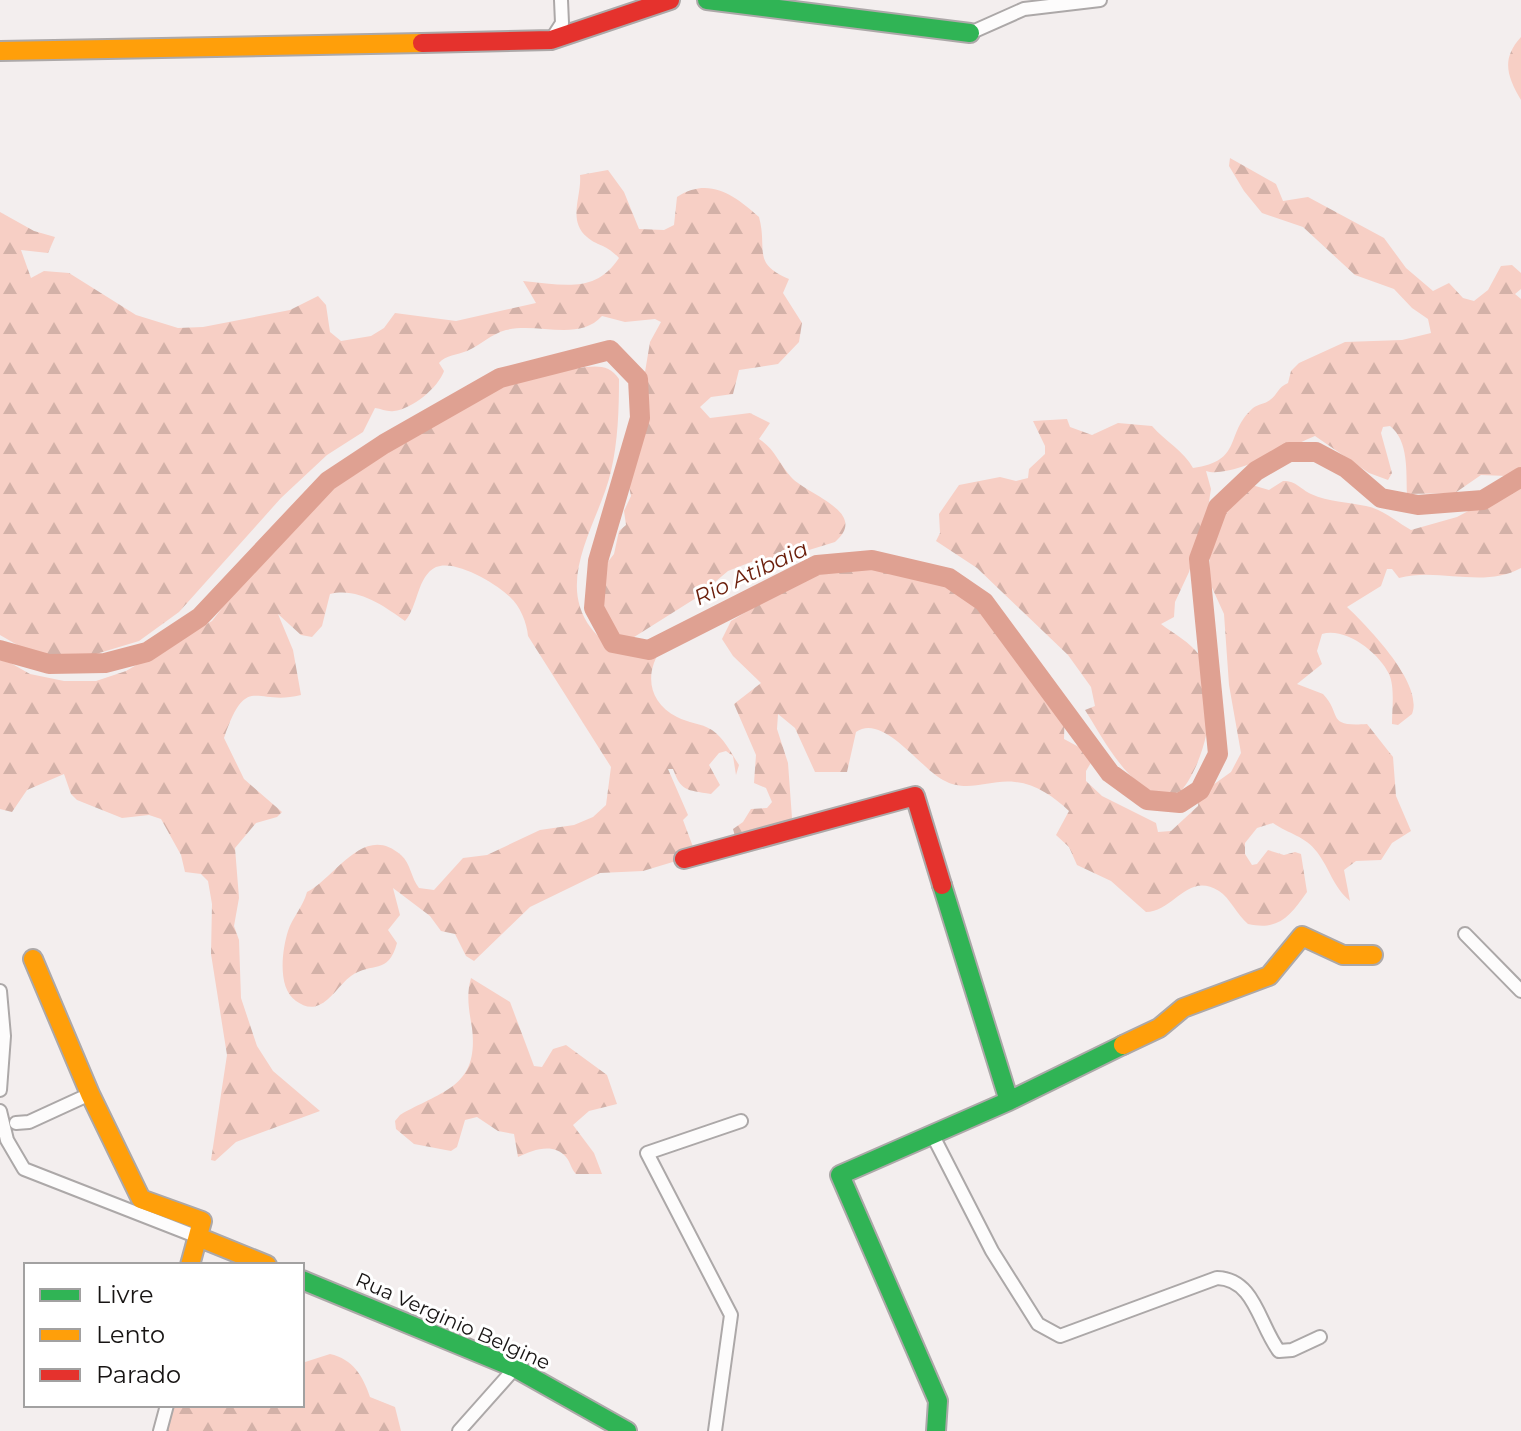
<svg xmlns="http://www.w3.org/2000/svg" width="1521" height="1431" viewBox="0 0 1521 1431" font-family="Montserrat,sans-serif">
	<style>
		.forest { fill: url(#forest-firs) }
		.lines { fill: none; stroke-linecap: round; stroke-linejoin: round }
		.river { stroke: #dfa192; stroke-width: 20 }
		.street-casing { stroke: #aca8a8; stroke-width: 16 }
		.fast-casing { stroke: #aca8a8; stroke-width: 22 }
		.slow-casing { stroke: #aca8a8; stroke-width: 22 }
		.jam-casing { stroke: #aca8a8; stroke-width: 22 }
		.street { stroke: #fdfcfc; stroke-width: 12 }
		.fast { stroke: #30b455; stroke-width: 18 }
		.slow { stroke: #ff9f0a; stroke-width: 18 }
		.jam { stroke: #e5322d; stroke-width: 18 }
		.labels { text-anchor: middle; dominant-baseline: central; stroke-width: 6; stroke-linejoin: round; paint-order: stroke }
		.street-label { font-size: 20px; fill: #171413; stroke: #fff }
		.water-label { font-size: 22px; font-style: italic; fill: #6b1e0b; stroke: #fff }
	</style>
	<defs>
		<pattern id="forest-firs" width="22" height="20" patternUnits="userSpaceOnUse" patternTransform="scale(2)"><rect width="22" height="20" fill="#f7cfc5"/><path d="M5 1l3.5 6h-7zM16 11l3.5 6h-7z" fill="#d3b1a8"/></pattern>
	</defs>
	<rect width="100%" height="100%" fill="#f3eeee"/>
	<path class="forest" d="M1521,37V100C1507,76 1501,59 1521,37Z
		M1230,158L1276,184L1283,201L1308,197L1384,238L1406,268L1433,291L1449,283L1463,298L1474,301L1488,290L1501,266L1512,265L1521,273V289L1515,294L1521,299V467L1507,476L1481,475L1455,493L1407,494C1406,472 1409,441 1390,426L1383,427L1381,433L1392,473L1388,480L1369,473L1315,436C1291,446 1229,479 1206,471L1211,489L1208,508L1189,572L1175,602L1174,617L1161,624C1174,634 1190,642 1200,656C1222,690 1206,762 1181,791C1138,810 1104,739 1085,710L1095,706L1091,687L1068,655L977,568L936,541L940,533L939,514L959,485L1000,477L1016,481L1028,478L1029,469L1045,454V446L1033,421L1067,419L1070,427L1092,435L1118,423L1152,426C1165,441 1184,451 1193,468C1244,461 1224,434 1253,408C1258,404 1265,404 1270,400C1278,394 1278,387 1288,383L1291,371L1299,363L1345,342L1402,340L1431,333L1428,319L1412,308L1394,289L1355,275L1303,227L1262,213L1244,191L1229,166Z
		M608,170L624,192L639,229L664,230L674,225L677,197C710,176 735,196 759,217C768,250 751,263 789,279L783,293L802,323L799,342L778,364L739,370L733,394L711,397L700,407L710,418L750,413L770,423L759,439C775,449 779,464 791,477C807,495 870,512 835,542L770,562H751L728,571L696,598L631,639L620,636L602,616L597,602V576L614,554L619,531L626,525L624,511L631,496L626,472L648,415L644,378L650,342L661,322L655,319L625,322L602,316C579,342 538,322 506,330C491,334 481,345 467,351C457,355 446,355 439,363L444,371C438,388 412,409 394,411C387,412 382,409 375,408L363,432L327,455L281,498L179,612L139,641L96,654L52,657L33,654L0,635V212L34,231L55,237L48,253L21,250L31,278L44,271L69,273L136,315L178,328L203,327L290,310L318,296L326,305L330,332L341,341L371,336L384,328L395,313L456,321L536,303L523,281C561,284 595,295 619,258C606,244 597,246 587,237C567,220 582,196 580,175Z
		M529,365C538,366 546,369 555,370C577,372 605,356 619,379C619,409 618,442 611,471C600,521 554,579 591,628C611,654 631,653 662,648C644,673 648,702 677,717C688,723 701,723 712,730C724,738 731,753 739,765L736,775L733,756L726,751L719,753L709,765L720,785L711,794C686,790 681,791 673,769H668L688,815L683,820L696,855L643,871L600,873L530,907L474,961L466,956L455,934L441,931L430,916L393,888L400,915L388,930L397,943C388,976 372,961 351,976C340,984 331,1000 319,1005C311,1009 303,1006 296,1001C277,988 282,950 288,931C292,918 303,907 307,892C336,877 364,822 401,855C411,864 411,878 419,888L434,890L463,858L487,855L540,830L574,825L593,817L606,805L611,767L528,636C527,623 520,606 510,597C496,583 455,559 436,567C417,576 418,607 405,621C384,606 358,587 330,594L322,626L312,637L301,635L278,614L293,650L301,695C255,707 247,671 224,738L244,779L282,812L277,817L256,823L235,848L239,898L234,926L239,940L241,998L257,1046L273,1071L320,1111L236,1142L215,1161L211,1160L227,1055L211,954L212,904L208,881L201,874L185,872L181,855L161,819L149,815L122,818L77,800L71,794L64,774L27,790L12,812L0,809V657L30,674L64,681H96L126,671L212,621L290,520L376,447L497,374L514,366Z
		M1283,481C1297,481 1300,489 1311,494C1329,502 1347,502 1366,506C1382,509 1397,522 1411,530L1457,517L1521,483V568C1483,589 1439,567 1399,578L1392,569H1387L1381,586L1347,607C1368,627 1424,684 1412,714L1398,725L1392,724C1392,709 1395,687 1389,674C1379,653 1346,627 1322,634L1317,651L1322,664L1297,684L1323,694C1343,715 1325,727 1367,724L1393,757L1396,796L1411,831L1392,843L1381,860L1356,861L1344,870L1350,901C1333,887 1330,869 1317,852C1305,836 1289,834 1273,823L1257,828L1245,843V854L1252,865L1257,864L1268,850L1284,855L1295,852L1301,854L1307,892C1290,916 1279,931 1248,924C1237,915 1230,898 1219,891C1187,871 1174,912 1146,912L1111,881L1077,865L1069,847L1056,835L1069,811C1054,797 1036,784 1015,782C989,779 968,794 943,780C920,768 883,713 856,732L847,772H815L795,728L778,714L777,729L788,763L792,818L786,826L736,840L733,829L743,822L751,809L767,808L772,802L766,788L754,783L756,755L734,704L761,683L733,656L722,639L731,621L802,578L855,566L902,560L918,564L942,574L1004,625L1065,701L1064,739L1090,753L1092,761L1086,771V781L1102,796L1156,823L1158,832L1171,831L1198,806L1199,795L1231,772L1241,753L1229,685L1224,614L1209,581L1210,554L1221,521L1239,491L1252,485L1269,490Z
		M471,978L510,1002L534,1066L542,1067L553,1049L566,1045L607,1075L617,1104L589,1111L573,1125L594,1153L602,1174H576C571,1169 571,1163 566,1157C553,1142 533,1150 518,1157L514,1134L498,1131L477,1117L465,1120L457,1147L451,1151L414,1144L396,1129L395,1121L400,1115C444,1090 479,1087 472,1028C469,1010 466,995 471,978Z
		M330,1354C353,1359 363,1376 370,1397L395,1407L401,1431H165L169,1405H302V1363Z"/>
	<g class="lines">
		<path class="river" d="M0,650L49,664L105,663L147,652L200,617L328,481L384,444L500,378L610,350L638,379L640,418L598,561L594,608L613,643L649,650L817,565L872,560L949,578L984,602L1110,773L1147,800L1180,803L1200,790L1218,754L1199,559L1218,507L1256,471L1289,452H1316L1346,468L1381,498L1418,505L1483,500L1521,477"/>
		<g class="street-casing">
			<path id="street" d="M970,33L1024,9L1100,0
				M551,40L562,23L561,0
				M1465,934L1521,991
				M0,991L4,1036L0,1090
				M0,1111L7,1140L24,1169L198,1237
				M16,1123L29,1122L90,1094
				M932,1134L992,1251L1038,1324L1060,1336L1217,1278C1255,1279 1259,1325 1279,1351L1292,1350L1320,1337
				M160,1431L167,1405
				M459,1431L515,1368
				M715,1431L731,1315L647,1153L741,1121"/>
		</g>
		<g class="fast-casing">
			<path id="fast" d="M707,0L970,33
				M942,885L1009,1101
				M302,1280L515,1368L627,1431
				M936,1431L938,1401L840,1175L1009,1101L1123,1045"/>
		</g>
		<g class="slow-casing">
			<path id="slow" d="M0,51L422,43
				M33,959L90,1094L141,1199L202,1221L190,1265
				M1123,1045L1159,1028L1183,1008L1269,976L1302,936L1343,955H1373
				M198,1237L267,1265"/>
		</g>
		<g class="jam-casing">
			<path id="jam" d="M422,43L551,40L670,0
				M684,859L915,796L942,885"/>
		</g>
		<use href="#street" class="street"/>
		<use href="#fast" class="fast"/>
		<use href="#slow" class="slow"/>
		<use href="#jam" class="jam"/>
	</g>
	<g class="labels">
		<g class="street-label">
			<text transform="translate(453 1321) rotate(24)">Rua Verginio Belgine</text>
		</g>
		<g class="water-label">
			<text transform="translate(751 573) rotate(-25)">Rio Atibaia</text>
		</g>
	</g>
	<rect x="24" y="1263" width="280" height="144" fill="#ffffff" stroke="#a2a1a1" stroke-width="2"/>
	<rect x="40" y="1289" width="40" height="12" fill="#30b455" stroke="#a2a1a1" stroke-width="2"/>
	<text x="96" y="1303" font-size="24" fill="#171413">Livre</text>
	<rect x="40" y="1329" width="40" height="12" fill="#ff9f0a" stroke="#a2a1a1" stroke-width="2"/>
	<text x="96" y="1343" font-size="24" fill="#171413">Lento</text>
	<rect x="40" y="1369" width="40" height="12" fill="#e5322d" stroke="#a2a1a1" stroke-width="2"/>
	<text x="96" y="1383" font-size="24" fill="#171413">Parado</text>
</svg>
